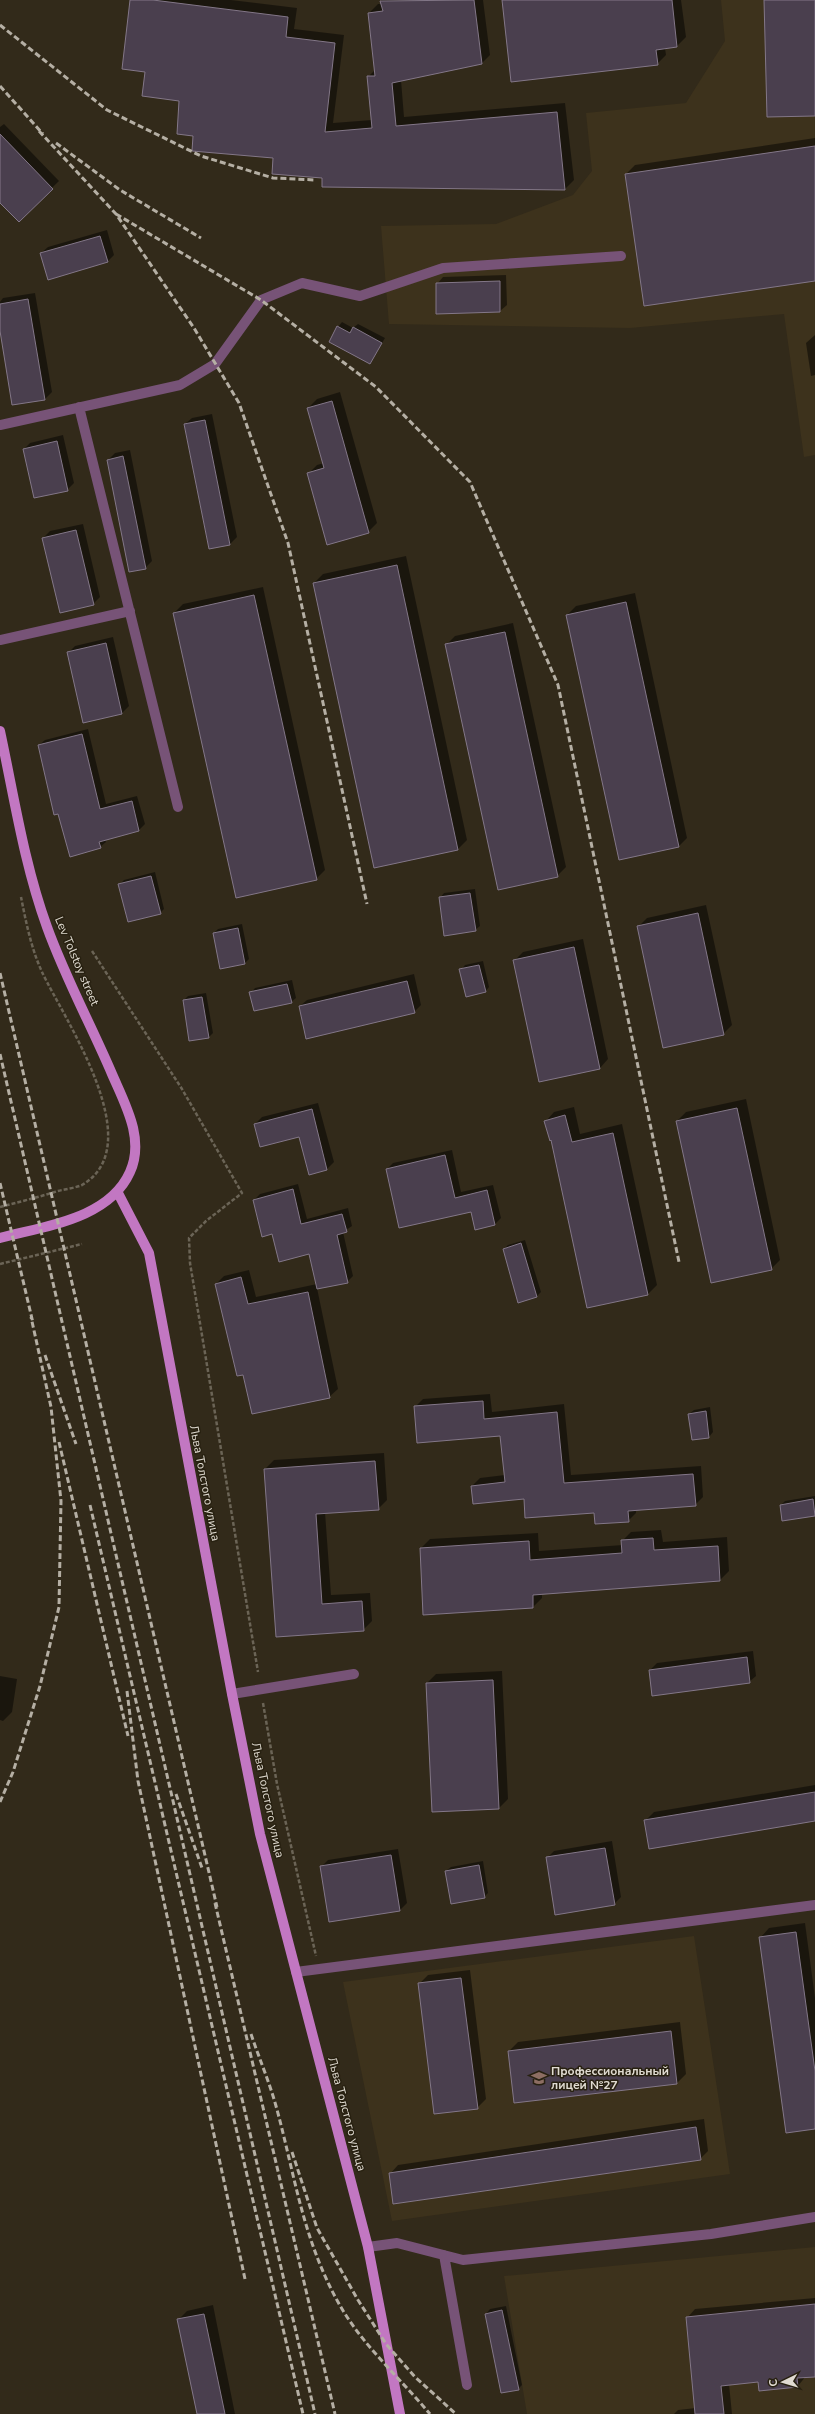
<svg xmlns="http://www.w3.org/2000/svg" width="815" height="2414" viewBox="0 0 815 2414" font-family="'Nunito Sans',sans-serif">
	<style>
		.built { fill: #3d321c }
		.shadow { fill: #0007 }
		.building { fill: #4a3f4e; stroke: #837788 }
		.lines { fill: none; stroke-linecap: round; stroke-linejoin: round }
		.path { stroke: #6b6456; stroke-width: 2.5; stroke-dasharray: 4 2; stroke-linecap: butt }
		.minor { stroke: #775377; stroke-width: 10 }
		.major { stroke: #c277c2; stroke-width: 10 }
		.rail { stroke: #b5afa4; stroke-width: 3; stroke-dasharray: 6 3; stroke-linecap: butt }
		.labels { text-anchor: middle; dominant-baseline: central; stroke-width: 3; stroke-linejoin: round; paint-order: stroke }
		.street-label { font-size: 12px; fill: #e0dbd1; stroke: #282111 }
		.poi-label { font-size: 12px; font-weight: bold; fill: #e0dbd1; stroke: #282111; text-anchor: start }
	</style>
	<rect width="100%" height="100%" fill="#322a1a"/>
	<path class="built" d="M721,0H815V455L804,457L784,314L630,328L389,324L381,226L496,224L573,195L592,171L586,113L686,103L725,41Z
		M694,1936L730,2174L392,2221L343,1982Z
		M815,2247V2414H527L504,2276Z"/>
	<path class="shadow" d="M131,0H231L297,8L294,29L344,35L333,123L372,120L368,77L376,69L369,13L378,4H382L381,0H483L490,55L481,64L401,80L404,117L565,103L574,180L565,189L322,177L275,157L194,135L180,100L146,71Z
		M502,0H681L686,37L677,46L665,48L666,55L657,64Z
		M4,124L59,181L19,220L0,201V127Z
		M815,138V280L626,174L635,165Z
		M107,230L114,255L107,262L41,253L48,247Z
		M506,275L507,305L500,311L437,313V284L443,277Z
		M35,293L52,392L45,399L13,404L0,325V302L3,298Z
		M342,322L353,328L358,324L385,338L370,363L338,327Z
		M815,335V375L811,376L806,343Z
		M340,392L377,523L368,532L308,474L317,465L324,463L308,408L317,399Z
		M212,414L237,537L230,544L209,548L185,424L192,418Z
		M63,435L74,483L67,490L24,449L30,443Z
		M130,450L152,561L145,568L108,460L115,453Z
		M83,524L100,597L93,604L43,538L50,531Z
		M406,556L467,840L458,849L375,867L314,583L323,574Z
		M263,587L325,870L316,879L174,613L183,604Z
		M635,593L687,838L678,847L567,615L576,606Z
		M513,623L566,867L557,876L446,645L455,636Z
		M113,637L129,706L122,713L84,722L68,653L75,646Z
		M88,729L106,804L137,796L145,824L139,830L105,839L106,842L100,847L59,812L39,745L45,740Z
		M155,872L164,909L160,913L119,885L124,880Z
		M475,889L480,926L475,930L440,898L444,893Z
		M706,905L732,1025L723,1034L638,927L647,918Z
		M242,924L249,959L245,963L214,933L218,929Z
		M583,939L608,1059L600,1068L514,961L523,952Z
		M483,961L489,987L485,992L461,970L465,965Z
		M414,974L421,1005L414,1012L300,1006L307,1000Z
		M292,980L296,998L291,1002L251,993L255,988Z
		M206,993L213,1033L209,1037L184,1000L188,996Z
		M746,1099L780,1260L771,1269L677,1121L686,1112Z
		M318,1103L334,1162L327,1169L310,1174L300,1135L255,1124L262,1117Z
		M574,1107L580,1134L622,1124L657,1285L648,1294L588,1307L552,1139L546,1121L554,1112Z
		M452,1150L461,1192L493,1185L501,1218L495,1224L476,1229L472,1211L387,1169L393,1163Z
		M298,1184L307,1219L348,1208L352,1226L343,1232L353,1276L347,1282L317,1288L338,1389L329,1397L244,1373L216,1284L224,1276L249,1270L256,1297L317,1284L310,1252L273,1233L254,1200L260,1194Z
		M525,1240L541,1292L537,1296L504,1249L508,1245Z
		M490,1394L492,1412L564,1404L571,1475L701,1466L703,1497L695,1505L636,1509V1513L628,1521L472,1486L480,1478L505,1475L501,1435L415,1407L423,1399Z
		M710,1407L713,1432L709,1437L693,1439L689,1414L694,1410Z
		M384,1453L387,1500L378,1509L325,1512L331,1595L370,1593L372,1621L363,1630L276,1636L265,1469L274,1460Z
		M815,1496V1515L783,1520L781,1505L785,1501Z
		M661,1530L663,1542L727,1537L729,1571L720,1580L542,1593V1598L533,1607L424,1614L421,1548L430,1539L538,1533L539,1551L623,1545L622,1541L631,1532Z
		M753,1651L756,1676L749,1682L650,1670L657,1663Z
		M502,1671L508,1799L499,1808L427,1683L436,1674Z
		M0,1676L17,1679L12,1712L3,1721L0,1720Z
		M815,1785V1820L645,1821L654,1812Z
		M612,1841L621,1897L614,1904L547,1858L554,1851Z
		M398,1849L407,1903L400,1910L330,1921L321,1867L328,1860Z
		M483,1861L488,1893L484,1897L446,1871L451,1867Z
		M805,1923L815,1998V2128L761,1937L769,1928Z
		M470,1970L486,2099L477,2108L419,1984L428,1975Z
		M680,2022L686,2074L677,2083L509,2051L518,2042Z
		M704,2119L708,2151L700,2159L390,2174L398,2165Z
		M815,2298V2376H806L798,2386L759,2381L729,2384L732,2414H674L678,2410L696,2408L687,2318L695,2309Z
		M213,2305L235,2414H198L178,2320L187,2311Z
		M506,2306L522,2385L518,2389L486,2314L490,2309Z"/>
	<path class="building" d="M130,0H153L288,17L286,37L335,43L325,132L372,128L367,76H375L368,13L383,11L380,1L474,0L482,64L392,83L396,126L557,112L565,190L322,187V178L272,174L273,158L192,151L193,136L177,134L179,101L142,96L145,72L122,69Z
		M502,0H672L677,47L656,50L658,65L511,82Z
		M764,0H815V116L767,117Z
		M0,134L53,189L19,222L0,203Z
		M815,146V281L644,306L625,174Z
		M100,236L108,262L48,280L40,253Z
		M500,281V312L436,314V283Z
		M28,299L45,400L12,405L0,331V304Z
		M337,326L350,333L353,327L382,343L370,364L329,342Z
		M332,401L369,533L327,545L307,473L324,468L307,408Z
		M205,420L230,545L209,549L184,424Z
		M57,441L68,491L34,498L23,449Z
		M123,456L146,569L129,572L107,460Z
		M76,530L94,605L60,613L42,538Z
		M397,565L458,850L374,868L313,583Z
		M254,595L317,880L236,898L173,613Z
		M626,602L679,847L619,860L566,615Z
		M505,632L558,877L498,890L445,644Z
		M106,643L122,714L83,723L67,652Z
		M82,734L100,809L132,801L139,831L99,842L101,848L70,857L58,814L54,815L38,745Z
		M151,876L161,914L128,922L118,884Z
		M470,893L476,931L444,936L439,897Z
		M698,913L724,1035L663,1048L637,926Z
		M238,928L245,964L220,969L213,933Z
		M574,947L600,1069L539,1082L513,960Z
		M479,965L486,992L466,997L459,969Z
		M407,981L415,1013L306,1039L299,1006Z
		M287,984L292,1003L254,1011L249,992Z
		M202,997L209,1038L189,1041L183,1000Z
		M737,1108L772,1270L711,1283L676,1121Z
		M312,1109L327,1170L309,1175L299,1137L260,1147L254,1124Z
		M565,1115L572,1142L613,1133L648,1295L587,1308L551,1140L550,1141L544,1121Z
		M445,1155L455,1198L487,1190L495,1225L475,1230L471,1212L399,1228L386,1169Z
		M293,1189L301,1224L342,1214L347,1232L337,1235L348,1283L317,1289L309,1254L279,1262L272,1234L262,1237L253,1200Z
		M521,1243L537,1297L518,1303L503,1249Z
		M241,1277L248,1304L308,1292L330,1398L252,1414L243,1375L237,1376L215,1284Z
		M483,1401L484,1419L557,1412L564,1483L693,1474L696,1506L628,1511L629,1522L595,1524L594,1513L525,1518L524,1499L473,1504L471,1486L505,1482L500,1436L417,1443L414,1406Z
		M706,1411L709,1438L692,1440L688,1414Z
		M375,1461L379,1510L316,1514L322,1604L362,1601L364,1631L276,1637L264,1469Z
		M813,1499L815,1516L782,1521L780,1505Z
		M653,1538L654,1550L718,1546L720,1581L533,1595V1608L423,1615L420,1548L529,1541L530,1560L622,1553L621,1540Z
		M747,1657L750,1683L652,1696L649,1670Z
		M493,1680L499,1809L432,1812L426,1683Z
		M815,1792V1821L649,1849L644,1820Z
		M605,1848L615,1905L555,1915L546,1857Z
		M391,1855L400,1911L329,1922L320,1866Z
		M479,1865L485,1898L451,1904L445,1871Z
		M796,1932L815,2071V2129L786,2133L759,1937Z
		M461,1978L478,2109L434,2114L418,1983Z
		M671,2031L677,2084L514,2103L508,2051Z
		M696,2127L701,2160L393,2204L389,2173Z
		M815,2304V2377L797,2378L798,2387L759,2391L758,2382L721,2386L724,2414H695L686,2317Z
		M502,2310L519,2390L501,2393L485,2314Z
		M204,2314L225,2414H197L177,2319Z"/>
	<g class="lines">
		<path class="path" d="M92,951L182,1089L242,1193L206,1221L189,1238L190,1263L258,1672
			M0,1207C19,1202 39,1197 58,1191C66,1189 75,1188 82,1185C151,1145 64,1019 42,972C31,948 26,922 21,897
			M0,1264L82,1244
			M263,1703L277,1784L316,1956"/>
		<path class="minor" d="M79,407L178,807
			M0,425L180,385L215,364L261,300L302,283L360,296L443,268L621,256
			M0,640L130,611
			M232,1694L354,1674
			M296,1972L815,1905
			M368,2247L397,2243L463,2260L711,2234L815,2217
			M444,2255L467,2385"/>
		<path class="major" d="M0,731C14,796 24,864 47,927C65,977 91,1025 112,1074C125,1104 145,1139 130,1172C109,1219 45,1226 0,1238
			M118,1193L149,1253L232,1694L260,1834L368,2247L400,2414"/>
		<path class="rail" d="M0,25L107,110L201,156L273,178L316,180
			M0,86L43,134
			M39,131L116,214L194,328L239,403L288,543L367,904
			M56,143L120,190L201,238
			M116,214L261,300L376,387L470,482L558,685L679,1262
			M0,973L217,1907
			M0,1054L315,2414
			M0,1183L33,1323
			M45,1355L76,1444
			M59,1442L128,1736
			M90,1505L303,2414
			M127,1691L138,1781L245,2279
			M176,1794L202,1868
			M0,1802L13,1772L40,1686L59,1607L61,1501L51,1407L31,1317
			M215,1903L335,2414
			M251,2034C259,2058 269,2081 276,2106C295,2175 302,2237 338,2302C361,2344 399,2377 430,2414
			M292,2152L317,2228L358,2300L386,2344L415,2377L456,2414"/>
	</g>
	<defs>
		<g id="university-bare" transform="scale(1.2)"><path d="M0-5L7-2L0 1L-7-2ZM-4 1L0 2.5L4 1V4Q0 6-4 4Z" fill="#8d6e63" stroke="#282111" stroke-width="2.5" paint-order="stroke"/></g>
	</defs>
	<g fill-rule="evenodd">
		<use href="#university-bare" x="539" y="2078"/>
	</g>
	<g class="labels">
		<g class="street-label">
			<text transform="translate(77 961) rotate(67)">Lev Tolstoy street</text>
			<text transform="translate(205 1483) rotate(79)">Льва Толстого улица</text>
			<text transform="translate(268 1800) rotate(78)">Льва Толстого улица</text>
			<text transform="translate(347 2114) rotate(75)">Льва Толстого улица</text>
		</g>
		<g class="poi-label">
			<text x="551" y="2071">Профессиональный<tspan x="551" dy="14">лицей №27</tspan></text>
		</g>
	</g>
	<g transform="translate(783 2382) rotate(265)" stroke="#282111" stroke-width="3" paint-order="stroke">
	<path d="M0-3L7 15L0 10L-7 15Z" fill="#e0dbd1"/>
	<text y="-6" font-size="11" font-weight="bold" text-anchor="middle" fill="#e0dbd1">С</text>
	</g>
</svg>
